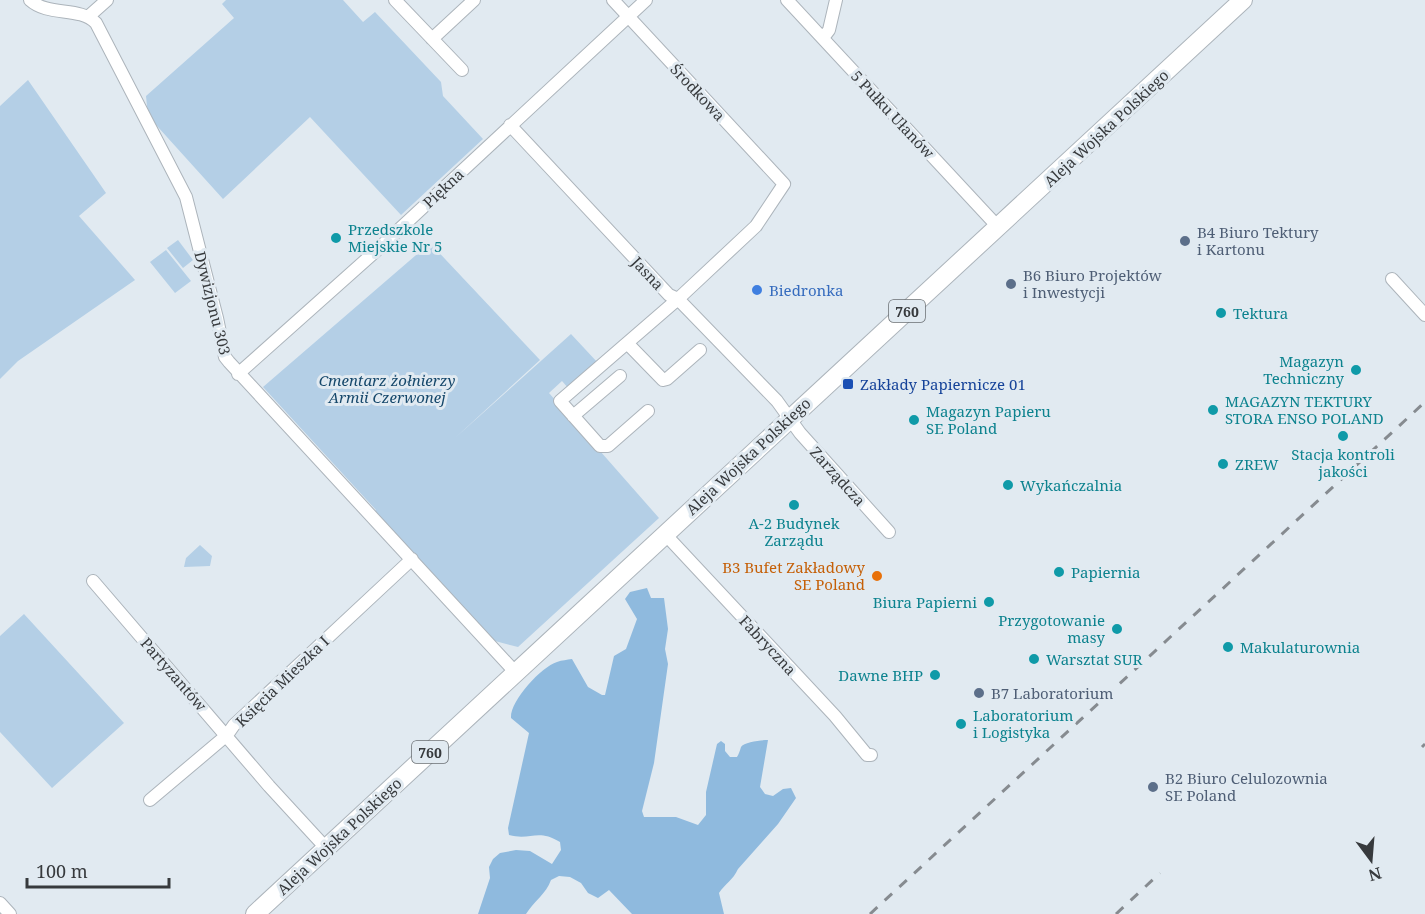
<svg xmlns="http://www.w3.org/2000/svg" width="1425" height="914" viewBox="0 0 1425 914" font-family="'Noto Serif',serif">
	<style>
		.green { fill: #b4cfe6 }
		.forest { fill: #8fbade }
		.lines { fill: none; stroke-linecap: round; stroke-linejoin: round }
		.minor-casing { stroke: #acb4bb; stroke-width: 14 }
		.primary-casing { stroke: #acb4bb; stroke-width: 20 }
		.minor { stroke: #fff; stroke-width: 12 }
		.primary { stroke: #fff; stroke-width: 18 }
		.rail { stroke: #868b90; stroke-width: 3; stroke-dasharray: 10 10; stroke-linecap: butt }
		.culture-dot { fill: #0f9aa8; stroke: #e1eaf1; stroke-width: 2 }
		.service-dot { fill: #5c6f8a; stroke: #e1eaf1; stroke-width: 2 }
		.shop-dot { fill: #3f7fe0; stroke: #e1eaf1; stroke-width: 2 }
		.transit-dot { fill: #1a4fb4; stroke: #e1eaf1; stroke-width: 2 }
		.food-dot { fill: #e8710a; stroke: #e1eaf1; stroke-width: 2 }
		.labels { text-anchor: middle; dominant-baseline: central; stroke-width: 6; stroke-linejoin: round; paint-order: stroke }
		.shield { fill: #e1eaf1; stroke: #6a6f73; stroke-width: 1.5 }
		.shield-label { font-size: 14px; font-weight: bold; fill: #373a3d }
		.street-label { font-size: 15px; fill: #373a3d; stroke: #e1eaf1 }
		.culture-label { font-size: 15px; fill: #0d838f; stroke: #e1eaf1; text-anchor: start }
		.service-label { font-size: 15px; fill: #4e5e75; stroke: #e1eaf1; text-anchor: start }
		.shop-label { font-size: 15px; fill: #366cbe; stroke: #e1eaf1; text-anchor: start }
		.park-label { font-size: 15px; font-style: italic; fill: #16486b; stroke: #e1eaf1 }
		.transit-label { font-size: 15px; fill: #164399; stroke: #e1eaf1; text-anchor: start }
		.food-label { font-size: 15px; fill: #c56008; stroke: #e1eaf1; text-anchor: end }
	</style>
	<rect width="100%" height="100%" fill="#e1eaf1"/>
	<path class="green" d="M226,0H343L363,22L375,12L441,82L443,96L483,139L401,215L310,117L223,199L148,116L146,96L234,18L222,4Z
		M28,80L106,193L79,216L135,280L18,361L0,379V106Z
		M178,240L193,260L183,268L167,248Z
		M430,243L540,360L455,438L571,334L598,363L569,389L562,381L549,393L659,518L518,647L495,641L374,512L376,510L263,387Z
		M166,250L191,281L175,293L150,262Z
		M200,545L212,556L210,566L184,567L186,558Z
		M24,614L124,723L52,788L0,732V636Z"/>
	<path class="forest" d="M647,588L651,598H664L668,629L665,649L668,664L654,763L642,811L644,817H676L698,825L706,815V792L717,744L721,741L725,744V751L730,757H737C739,754 740,750 741,747C744,742 761,740 768,740L760,787L765,794L773,796L783,789L791,788L796,798L778,824L738,869C733,880 725,884 719,893L724,914H632L609,890L598,898L588,893L581,883L570,877L559,876L551,880C546,894 534,901 526,914H478L490,878L489,867L493,859L500,853L516,850L530,851L552,864L561,850L560,842C537,828 531,841 509,835L508,828L529,733L511,718C510,701 541,667 557,662C562,660 567,660 572,659L588,687L602,695H605L614,656L626,649L637,619L625,599L630,592Z"/>
	<g class="lines">
		<g class="minor-casing">
			<path id="minor" d="M30,0C49,17 79,6 96,23L186,197L217,318L225,357L229,362L516,673
				M395,0L462,70
				M613,0L784,184L756,226L678,299L560,401L600,446H608L648,411
				M787,0L999,228
				M89,16L107,0
				M823,38L829,30L836,0
				M432,39L474,0
				M510,125L669,295L678,299L777,401L800,433L889,532
				M1392,279L1425,315
				M628,344L663,380L667,379L700,350
				M238,374L377,250L646,0
				M573,416L620,376
				M664,533L835,716L867,755H871
				M93,581L269,786L326,848
				M150,800L227,735L234,725L412,559
				M0,903L10,914"/>
		</g>
		<g class="primary-casing">
			<path id="primary" d="M255,914L1243,0"/>
		</g>
		<use href="#minor" class="minor"/>
		<use href="#primary" class="primary"/>
		<path class="rail" d="M1422,747L1425,744
			M870,914L1425,402
			M1116,914L1160,873"/>
	</g>
	<g class="culture-dot">
		<circle cx="336" cy="238" r="6"/>
		<circle cx="1221" cy="313" r="6"/>
		<circle cx="1356" cy="370" r="6"/>
		<circle cx="1213" cy="410" r="6"/>
		<circle cx="914" cy="420" r="6"/>
		<circle cx="1343" cy="436" r="6"/>
		<circle cx="1223" cy="464" r="6"/>
		<circle cx="1008" cy="485" r="6"/>
		<circle cx="794" cy="505" r="6"/>
		<circle cx="1059" cy="572" r="6"/>
		<circle cx="989" cy="602" r="6"/>
		<circle cx="1117" cy="629" r="6"/>
		<circle cx="1228" cy="647" r="6"/>
		<circle cx="1034" cy="659" r="6"/>
		<circle cx="935" cy="675" r="6"/>
		<circle cx="961" cy="724" r="6"/>
	</g>
	<g class="service-dot">
		<circle cx="1185" cy="241" r="6"/>
		<circle cx="1011" cy="284" r="6"/>
		<circle cx="979" cy="693" r="6"/>
		<circle cx="1153" cy="787" r="6"/>
	</g>
	<circle class="shop-dot" cx="757" cy="290" r="6"/>
	<rect class="transit-dot" x="842" y="378" width="12" height="12" rx="3"/>
	<circle class="food-dot" cx="877" cy="576" r="6"/>
	<g class="labels">
		<g class="shield">
			<rect x="889" y="300" width="36" height="22" rx="4.5"/>
			<rect x="412" y="741" width="36" height="22" rx="4.5"/>
		</g>
		<g class="shield-label">
			<text x="907" y="311">760</text>
			<text x="430" y="752">760</text>
		</g>
		<g class="street-label">
			<text transform="translate(698 92) rotate(47)">Środkowa</text>
			<text transform="translate(893 114) rotate(47)">5 Pułku Ułanów</text>
			<text transform="translate(1106 128) rotate(-43)">Aleja Wojska Polskiego</text>
			<text transform="translate(443 188) rotate(-43)">Piękna</text>
			<text transform="translate(648 273) rotate(47)">Jasna</text>
			<text transform="translate(213 303) rotate(76)">Dywizjonu 303</text>
			<text transform="translate(748 456) rotate(-43)">Aleja Wojska Polskiego</text>
			<text transform="translate(838 476) rotate(48)">Zarządcza</text>
			<text transform="translate(768 645) rotate(47)">Fabryczna</text>
			<text transform="translate(174 674) rotate(49)">Partyzantów</text>
			<text transform="translate(282 681) rotate(-44)">Księcia Mieszka I</text>
			<text transform="translate(339 836) rotate(-43)">Aleja Wojska Polskiego</text>
		</g>
		<g class="culture-label">
			<text x="348" y="229">Przedszkole<tspan x="348" dy="17">Miejskie Nr 5</tspan></text>
			<text x="1233" y="313">Tektura</text>
			<text x="1344" y="361" text-anchor="end">Magazyn<tspan x="1344" dy="17">Techniczny</tspan></text>
			<text x="1225" y="401">MAGAZYN TEKTURY<tspan x="1225" dy="17">STORA ENSO POLAND</tspan></text>
			<text x="926" y="411">Magazyn Papieru<tspan x="926" dy="17">SE Poland</tspan></text>
			<text x="1343" y="454" text-anchor="middle">Stacja kontroli<tspan x="1343" dy="17">jakości</tspan></text>
			<text x="1235" y="464">ZREW</text>
			<text x="1020" y="485">Wykańczalnia</text>
			<text x="794" y="523" text-anchor="middle">A-2 Budynek<tspan x="794" dy="17">Zarządu</tspan></text>
			<text x="1071" y="572">Papiernia</text>
			<text x="977" y="602" text-anchor="end">Biura Papierni</text>
			<text x="1105" y="620" text-anchor="end">Przygotowanie<tspan x="1105" dy="17">masy</tspan></text>
			<text x="1240" y="647">Makulaturownia</text>
			<text x="1046" y="659">Warsztat SUR</text>
			<text x="923" y="675" text-anchor="end">Dawne BHP</text>
			<text x="973" y="715">Laboratorium<tspan x="973" dy="17">i Logistyka</tspan></text>
		</g>
		<g class="service-label">
			<text x="1197" y="232">B4 Biuro Tektury<tspan x="1197" dy="17">i Kartonu</tspan></text>
			<text x="1023" y="275">B6 Biuro Projektów<tspan x="1023" dy="17">i Inwestycji</tspan></text>
			<text x="991" y="693">B7 Laboratorium</text>
			<text x="1165" y="778">B2 Biuro Celulozownia<tspan x="1165" dy="17">SE Poland</tspan></text>
		</g>
		<g class="shop-label">
			<text x="769" y="290">Biedronka</text>
		</g>
		<g class="park-label">
			<text x="387" y="380">Cmentarz żołnierzy<tspan x="387" dy="17">Armii Czerwonej</tspan></text>
		</g>
		<g class="transit-label">
			<text x="860" y="384">Zakłady Papiernicze 01</text>
		</g>
		<g class="food-label">
			<text x="865" y="567">B3 Bufet Zakładowy<tspan x="865" dy="17">SE Poland</tspan></text>
		</g>
	</g>
	<g transform="translate(1371 860) rotate(164)" stroke="#e1eaf1" stroke-width="4.5" paint-order="stroke">
	<path d="M0-4.5L10 22L0 15L-10 22Z" fill="#373a3d"/>
	<text y="-9" font-size="16" font-weight="bold" text-anchor="middle" fill="#373a3d">N</text>
	</g>
	<path d="M27 878v9h142v-9" fill="none" stroke="#373a3d" stroke-width="3"/>
	<text x="36" y="878" font-size="18" fill="#373a3d" stroke="#e1eaf1" stroke-width="4.5" paint-order="stroke">100 m</text>
</svg>
